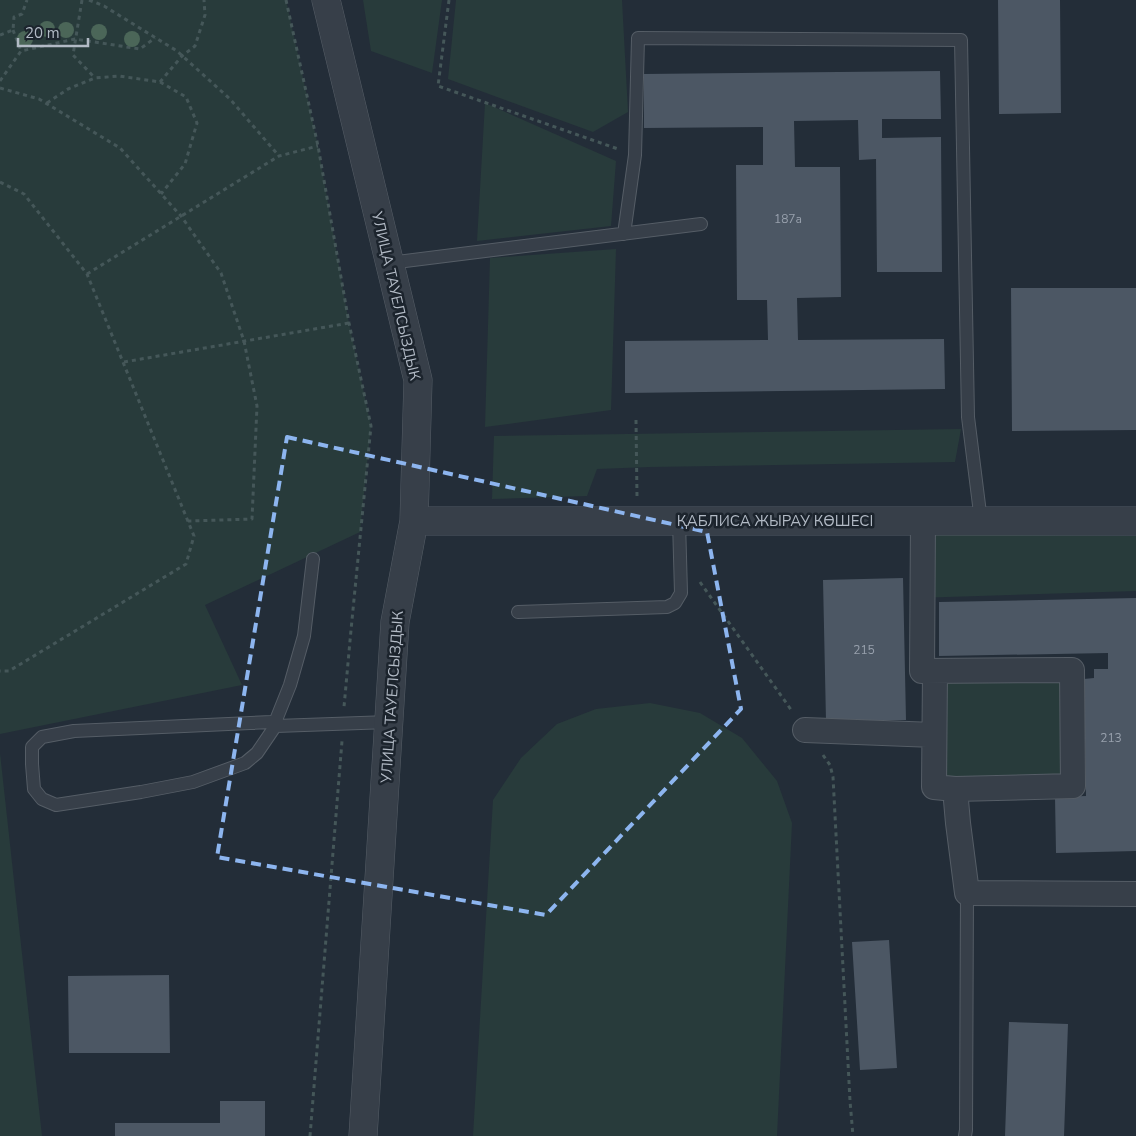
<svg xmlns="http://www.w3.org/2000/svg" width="1136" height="1136" viewBox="0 0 1136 1136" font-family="'Nunito Sans',sans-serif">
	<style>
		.green { fill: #283b3b }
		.building { fill: #4c5764 }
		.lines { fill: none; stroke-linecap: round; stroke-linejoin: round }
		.service-casing { stroke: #555d66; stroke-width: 14 }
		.minor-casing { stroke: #555d66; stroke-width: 26 }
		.tertiary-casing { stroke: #555d66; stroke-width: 29 }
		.path { stroke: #455759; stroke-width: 3; stroke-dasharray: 4 4; stroke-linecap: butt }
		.service { stroke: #373f49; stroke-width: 12 }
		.minor { stroke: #373f49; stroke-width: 24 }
		.tertiary { stroke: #373f49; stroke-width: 28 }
		.tree { fill: #4b6658 }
		.marked { fill: none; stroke: #8db5ef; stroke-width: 4; stroke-dasharray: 10 6; stroke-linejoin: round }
		.labels { text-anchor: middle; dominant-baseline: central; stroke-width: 5; stroke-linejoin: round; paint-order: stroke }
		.number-label { font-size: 12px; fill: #98a1ad }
		.street-label { font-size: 15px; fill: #b2bac5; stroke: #1c242d }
	</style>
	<rect width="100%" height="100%" fill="#232d38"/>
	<path class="green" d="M0,0H286L318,146L349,323L371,426L360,532L205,605L242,685L0,734Z
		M363,0H442L432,73L371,51Z
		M456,0H622L628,112L593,132L448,79Z
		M485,103L616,161L611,226L477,241Z
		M616,249L611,410L485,427L490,258Z
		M961,429L955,462L650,467L597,469L587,496L492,499L494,436Z
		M910,534L1136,536V591L916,598Z
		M1062,677L1065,778L943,777L941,680Z
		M650,703L700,713L742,738L777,781L792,823L777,1136H473L493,800L521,758L557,724L596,709Z
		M0,753L42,1136H0Z"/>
	<path class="building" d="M998,0H1060L1061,113L999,114Z
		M940,71L941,119H882V138L941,137L942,272H877L876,159L859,160L858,120L794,121L795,167H840L841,297L797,298L798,340L944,339L945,389L625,393V341L768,340L767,300H737L736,165H763V127L644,128V74Z
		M1011,288H1136V430L1012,431Z
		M903,578L906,720L826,721L823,580Z
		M1136,598V851L1056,853L1055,797L1086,796L1084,679L1094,678V669H1108V653L939,656V602Z
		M889,940L897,1068L860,1070L852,942Z
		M169,975L170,1053H69L68,976Z
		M1009,1022L1068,1024L1064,1136H1005Z
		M220,1101H265V1136H115V1123H220Z"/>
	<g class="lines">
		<g class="service-casing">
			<path id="service" d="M624,234L635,155L638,38L961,40L968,417L981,521
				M389,263L701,224
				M313,559L304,636L290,685L274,725L276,726L389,722
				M518,612L667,607L675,603L681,593L679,521
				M271,722L274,725V728L257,753L245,763L193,782L141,792L56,805L42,799L34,789L32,764V747L42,737L74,731Z
				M965,1136L966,1130L967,893"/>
		</g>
		<g class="minor-casing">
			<path id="minor" d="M923,521L922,671L1072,670L1073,786L955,789L934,787L935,671
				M805,730L934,735
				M955,789L958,823L967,893L1136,894"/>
		</g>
		<g class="tertiary-casing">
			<path id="tertiary" d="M326,0L418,380L414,521L395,622L363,1136
				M414,521H1136"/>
		</g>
		<path class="path" d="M82,0L73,55L95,78
			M89,0L104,6L177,51L230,99L279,156
			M286,0L318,146L349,323L371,426L351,630L344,707
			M449,0L438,86L618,149
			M13,30L21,51
			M0,35L13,30L14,17L22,14L27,0
			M0,81L21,51L75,39L140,49L155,38
			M160,82L182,56L195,46L205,15L204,0
			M0,88L39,99L120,148L181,216L221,273L244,341L257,406L252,519L188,521
			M47,103L68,89L95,78L119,76L160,82L186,97L197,123L185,164L161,194
			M0,182L24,194L87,274L194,536L186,564L9,671H0
			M87,274L279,156L318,146
			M124,362L349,323
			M636,420L637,497
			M700,582L792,711
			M823,755L830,765L833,777L850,1101L853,1136
			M310,1136L342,741"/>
		<use href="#service" class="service"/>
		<use href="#minor" class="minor"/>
		<use href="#tertiary" class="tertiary"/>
	</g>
	<g class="tree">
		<circle cx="47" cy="29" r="8"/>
		<circle cx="66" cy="30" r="8"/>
		<circle cx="99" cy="32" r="8"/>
		<circle cx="25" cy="39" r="8"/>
		<circle cx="132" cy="39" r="8"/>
	</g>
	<path class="marked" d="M287,437L707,532L741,709L546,915L217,857Z"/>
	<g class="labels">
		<g class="number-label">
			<text x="788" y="219">187а</text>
			<text x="864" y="650">215</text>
			<text x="1111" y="738">213</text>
		</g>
		<g class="street-label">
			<text transform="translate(396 296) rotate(77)">УЛИЦА ТАУЕЛСЫЗДЫК</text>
			<text x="775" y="521">ҚАБЛИСА ЖЫРАУ КӨШЕСІ</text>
			<text transform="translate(392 697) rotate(-86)">УЛИЦА ТАУЕЛСЫЗДЫК</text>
		</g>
	</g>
	<path d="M18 38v8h70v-8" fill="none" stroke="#b2bac5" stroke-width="2.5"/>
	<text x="25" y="38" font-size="15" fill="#b2bac5" stroke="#1c242d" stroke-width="4" paint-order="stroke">20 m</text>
</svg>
